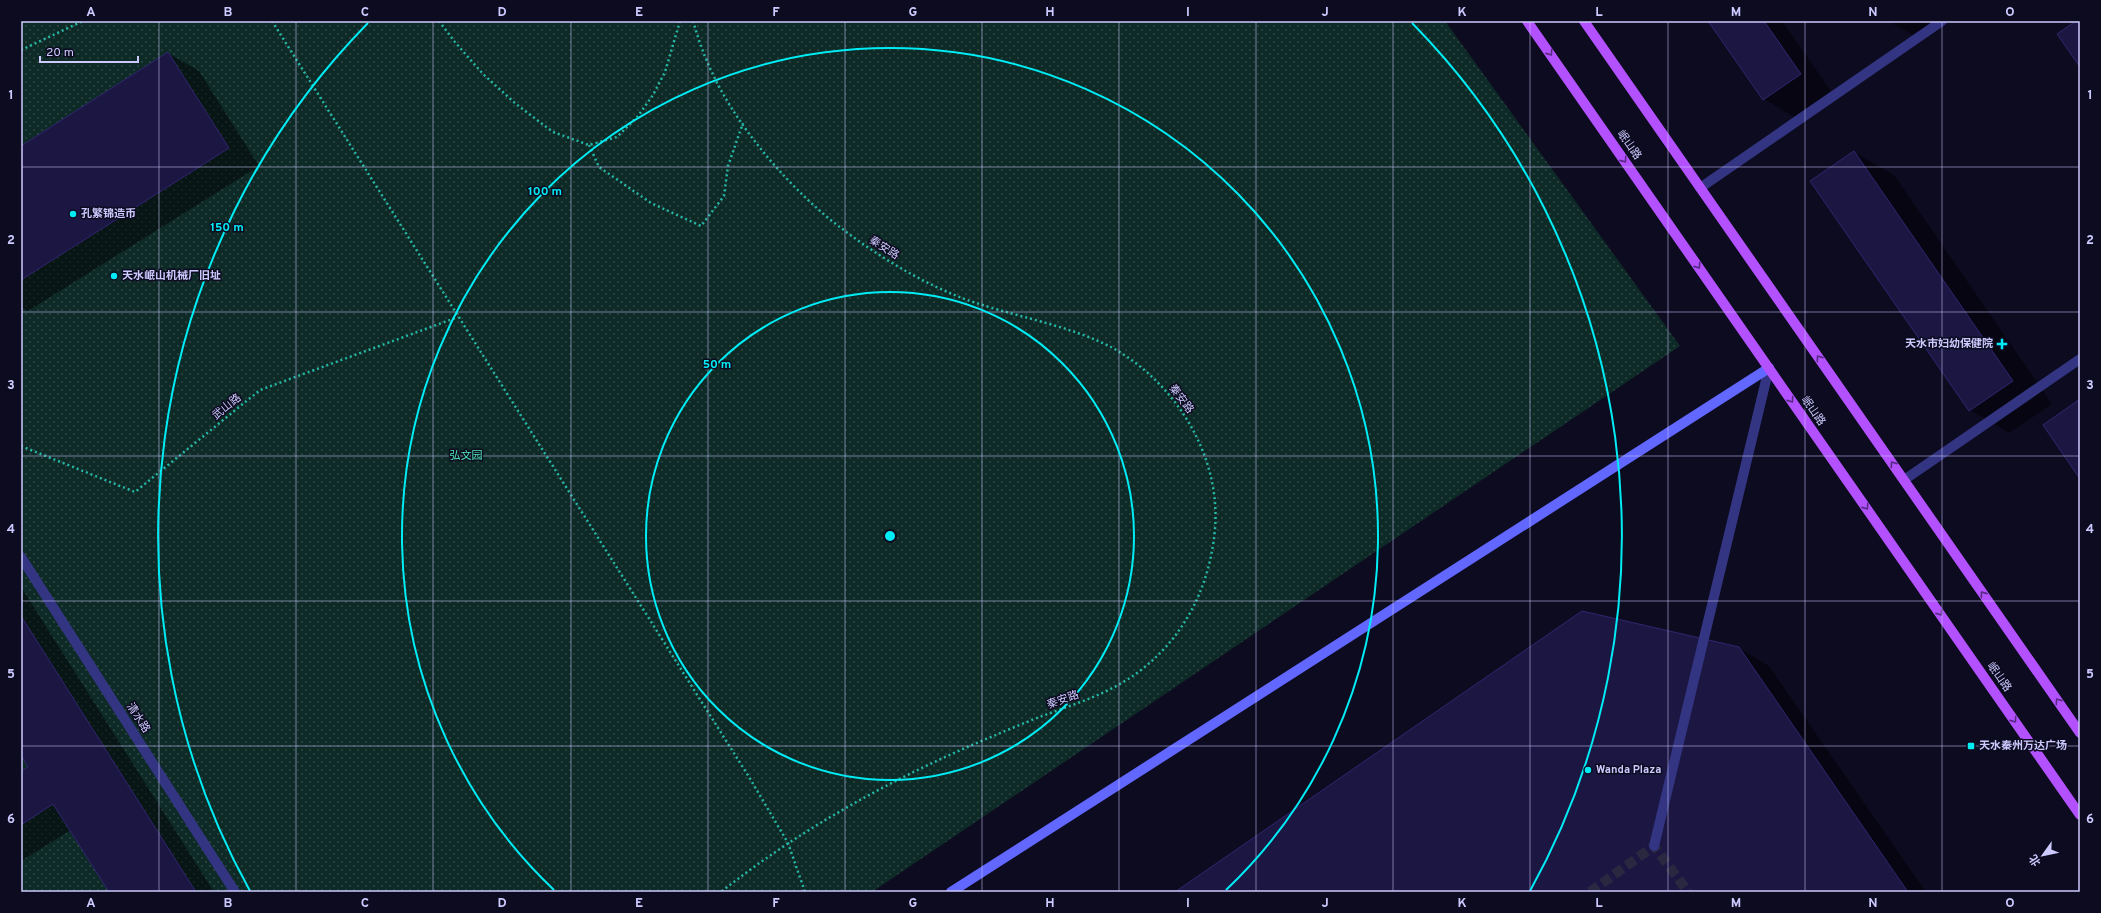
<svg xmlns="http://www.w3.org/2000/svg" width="2101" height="913" viewBox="0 0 2101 913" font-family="Overpass,'Noto Sans SC',sans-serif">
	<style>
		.park { fill: url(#park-dots) }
		.shadow { fill: #0007 }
		.building { fill: #1c1642; stroke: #302670 }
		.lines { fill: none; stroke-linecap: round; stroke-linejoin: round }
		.street-tunnel { stroke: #2a2841; stroke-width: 10; stroke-dasharray: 10 5; stroke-linecap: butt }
		.path { stroke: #25b8a6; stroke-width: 2.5; stroke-dasharray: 2 3; stroke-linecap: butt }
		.lane { stroke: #333582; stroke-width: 10 }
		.street { stroke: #333582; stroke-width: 10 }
		.secondary { stroke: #6167ff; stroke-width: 10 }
		.primary { stroke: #b351ff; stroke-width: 10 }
		.oneway { stroke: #582a84 }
		.grid { fill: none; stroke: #cdcaff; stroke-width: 1; stroke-opacity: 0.55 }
		.ring { fill: none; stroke: #00ecf5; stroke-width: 2 }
		.poi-dot { fill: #00ecf5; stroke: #0d0b20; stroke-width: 1.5 }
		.labels { text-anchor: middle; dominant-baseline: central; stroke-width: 3; stroke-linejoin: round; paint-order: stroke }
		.street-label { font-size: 11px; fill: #cdcaff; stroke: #0d0b20 }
		.poi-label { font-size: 11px; font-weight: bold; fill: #cdcaff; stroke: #0d0b20; text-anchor: start }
		.park-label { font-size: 11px; fill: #4ee7b7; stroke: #0d0b20 }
		.centre { fill: #00ecf5; stroke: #0d0b20; stroke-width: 2 }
		.ring-label { font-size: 12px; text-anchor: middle; font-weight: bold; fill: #00ecf5; stroke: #0d0b20; stroke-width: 3; stroke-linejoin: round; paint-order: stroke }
		.neatline { fill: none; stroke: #cdcaff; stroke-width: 1.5 }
		.grid-label { font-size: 13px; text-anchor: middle; font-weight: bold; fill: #cdcaff }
	</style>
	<defs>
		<pattern id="park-dots" width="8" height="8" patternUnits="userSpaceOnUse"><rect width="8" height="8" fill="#0e2a27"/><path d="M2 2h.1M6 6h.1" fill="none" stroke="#304847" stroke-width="1.8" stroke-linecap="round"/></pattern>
	</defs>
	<rect width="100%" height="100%" fill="#0d0b20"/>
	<path class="park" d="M21,21H1445L1680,346L872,892H21Z"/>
	<path class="shadow" d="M1710,21H1782L1831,91L1794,117L1764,99Z
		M1888,21H1940L1916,37Z
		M168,53L199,71L259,166L28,311L21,307V147Z
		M1854,152L1894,175L2052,404L2009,433L1970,410Z
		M21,587L214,892H110L71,830L21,861V772L30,767L21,753Z
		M1739,648L1769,666L1926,892H1177Z"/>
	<path class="building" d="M1708,21H1764L1801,74L1763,100Z
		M2076,21H2080V67L2057,34Z
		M168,52L229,148L21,280V146Z
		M1854,151L2013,381L1969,411L1810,181Z
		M2080,399V479L2043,425Z
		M1582,611L1739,647L1908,892H1175Z
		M21,616L196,892H109L53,804L21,825V771L28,767L21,755Z"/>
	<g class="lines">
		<path class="street-tunnel" d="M1590,892L1654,846L1688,892"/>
		<path class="path" d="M272,21L749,777L788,843L805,892
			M439,21L454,41L483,74L516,104L553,132L589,145L617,137L638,116L653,95L665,72L680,21
			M693,21C697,34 701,48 707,61C732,123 792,192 845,231C881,258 921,282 962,298C1010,316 1066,324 1111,347C1175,382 1221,455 1215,529C1210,585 1186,635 1141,670C1113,692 1078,703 1045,715C1023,723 1001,733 979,742C888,781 799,830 721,892
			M21,50L83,21
			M589,145L599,167L651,203L701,226L724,196L728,166L743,123
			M21,446L135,492L260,390L458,317"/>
		<path class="lane" d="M1700,188L1942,21
			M21,557L235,892"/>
		<path class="street" d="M1904,480L2080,359
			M1654,846L1769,368"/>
		<path class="secondary" d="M951,892L1769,368"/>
		<path class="primary" d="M1527,21L2080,815
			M1584,21L2080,733"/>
	</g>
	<defs><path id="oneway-chevron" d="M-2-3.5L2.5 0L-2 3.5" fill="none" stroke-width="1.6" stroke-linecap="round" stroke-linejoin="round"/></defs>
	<g class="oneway">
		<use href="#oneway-chevron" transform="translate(1550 53) rotate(55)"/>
		<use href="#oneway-chevron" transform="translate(1624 160) rotate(55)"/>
		<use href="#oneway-chevron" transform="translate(1698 266) rotate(55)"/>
		<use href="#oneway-chevron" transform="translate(1819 358) rotate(-125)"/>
		<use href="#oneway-chevron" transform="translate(1791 400) rotate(55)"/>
		<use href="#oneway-chevron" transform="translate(1893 464) rotate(-125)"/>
		<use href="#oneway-chevron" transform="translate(1866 507) rotate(55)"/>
		<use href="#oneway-chevron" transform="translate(1983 594) rotate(-125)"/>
		<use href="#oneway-chevron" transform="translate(1940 613) rotate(55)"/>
		<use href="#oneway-chevron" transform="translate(2058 701) rotate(-125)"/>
		<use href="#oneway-chevron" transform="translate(2014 720) rotate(55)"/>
	</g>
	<path class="grid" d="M159,21V892M296,21V892M433,21V892M571,21V892M708,21V892M845,21V892M982,21V892M1119,21V892M1256,21V892M1393,21V892M1530,21V892M1668,21V892M1805,21V892M1942,21V892M21,167H2080M21,312H2080M21,456H2080M21,601H2080M21,746H2080"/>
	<g class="ring">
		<circle cx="890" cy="536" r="244"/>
		<path d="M554 890A488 488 0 1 1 1226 890"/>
		<path d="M250 891A732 732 0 0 1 368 23M1412 23A732 732 0 0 1 1530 891"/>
	</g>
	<g class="poi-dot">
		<circle cx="73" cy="214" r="4"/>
		<circle cx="114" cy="276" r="4"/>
		<path d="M2000 338h4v4h4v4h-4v4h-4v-4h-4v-4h4z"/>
		<rect x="1967" y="742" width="8" height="8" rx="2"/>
		<circle cx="1588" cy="770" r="4"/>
	</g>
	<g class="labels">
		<g class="street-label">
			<text transform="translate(1629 145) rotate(55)">岷山路</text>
			<text transform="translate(884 248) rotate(32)">秦安路</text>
			<text transform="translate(1181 399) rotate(53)">秦安路</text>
			<text transform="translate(227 407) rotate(-39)">武山路</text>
			<text transform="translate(1813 411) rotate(55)">岷山路</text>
			<text transform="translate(1999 677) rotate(55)">岷山路</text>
			<text transform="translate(1063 700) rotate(-20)">秦安路</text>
			<text transform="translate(138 718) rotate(57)">清水路</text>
		</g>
		<g class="poi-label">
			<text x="81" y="214">孔繁锦造币</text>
			<text x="122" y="276">天水岷山机械厂旧址</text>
			<text x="1993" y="344" text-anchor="end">天水市妇幼保健院</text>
			<text x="1979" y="746">天水秦州万达广场</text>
			<text x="1596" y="770">Wanda Plaza</text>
		</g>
		<g class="park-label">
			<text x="466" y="456">弘文园</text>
		</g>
	</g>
	<circle cx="890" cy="536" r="6" class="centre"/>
	<g class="ring-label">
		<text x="545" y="195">100 m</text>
		<text x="227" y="231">150 m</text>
		<text x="717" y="368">50 m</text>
	</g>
	<rect width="2101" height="913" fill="none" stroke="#0d0b20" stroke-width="44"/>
	<g transform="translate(2043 855) rotate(237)" stroke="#0d0b20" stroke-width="3" paint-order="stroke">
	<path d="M0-3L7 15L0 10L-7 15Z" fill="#cdcaff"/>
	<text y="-6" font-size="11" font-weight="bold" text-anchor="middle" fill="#cdcaff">北</text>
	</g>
	<path d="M40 56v6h98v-6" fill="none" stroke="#cdcaff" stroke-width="2"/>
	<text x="46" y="56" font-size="12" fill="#cdcaff" stroke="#0d0b20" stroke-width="3" paint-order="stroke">20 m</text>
	<rect x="22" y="22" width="2057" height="869" class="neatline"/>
	<g class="grid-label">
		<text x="91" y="16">A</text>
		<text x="228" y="16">B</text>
		<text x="365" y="16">C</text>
		<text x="502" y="16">D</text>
		<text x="639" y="16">E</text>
		<text x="776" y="16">F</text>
		<text x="913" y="16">G</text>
		<text x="1050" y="16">H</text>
		<text x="1188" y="16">I</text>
		<text x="1325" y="16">J</text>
		<text x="1462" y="16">K</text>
		<text x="1599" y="16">L</text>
		<text x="1736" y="16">M</text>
		<text x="1873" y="16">N</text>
		<text x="2010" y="16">O</text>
		<text x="11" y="99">1</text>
		<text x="2090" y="99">1</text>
		<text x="11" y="244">2</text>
		<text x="2090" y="244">2</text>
		<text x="11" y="389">3</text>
		<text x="2090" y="389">3</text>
		<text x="11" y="533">4</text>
		<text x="2090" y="533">4</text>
		<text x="11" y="678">5</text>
		<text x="2090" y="678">5</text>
		<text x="11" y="823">6</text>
		<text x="2090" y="823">6</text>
		<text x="91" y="907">A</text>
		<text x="228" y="907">B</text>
		<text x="365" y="907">C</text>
		<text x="502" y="907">D</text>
		<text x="639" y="907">E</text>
		<text x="776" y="907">F</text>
		<text x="913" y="907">G</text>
		<text x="1050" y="907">H</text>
		<text x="1188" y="907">I</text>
		<text x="1325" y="907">J</text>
		<text x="1462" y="907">K</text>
		<text x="1599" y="907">L</text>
		<text x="1736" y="907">M</text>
		<text x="1873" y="907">N</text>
		<text x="2010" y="907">O</text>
	</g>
</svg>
